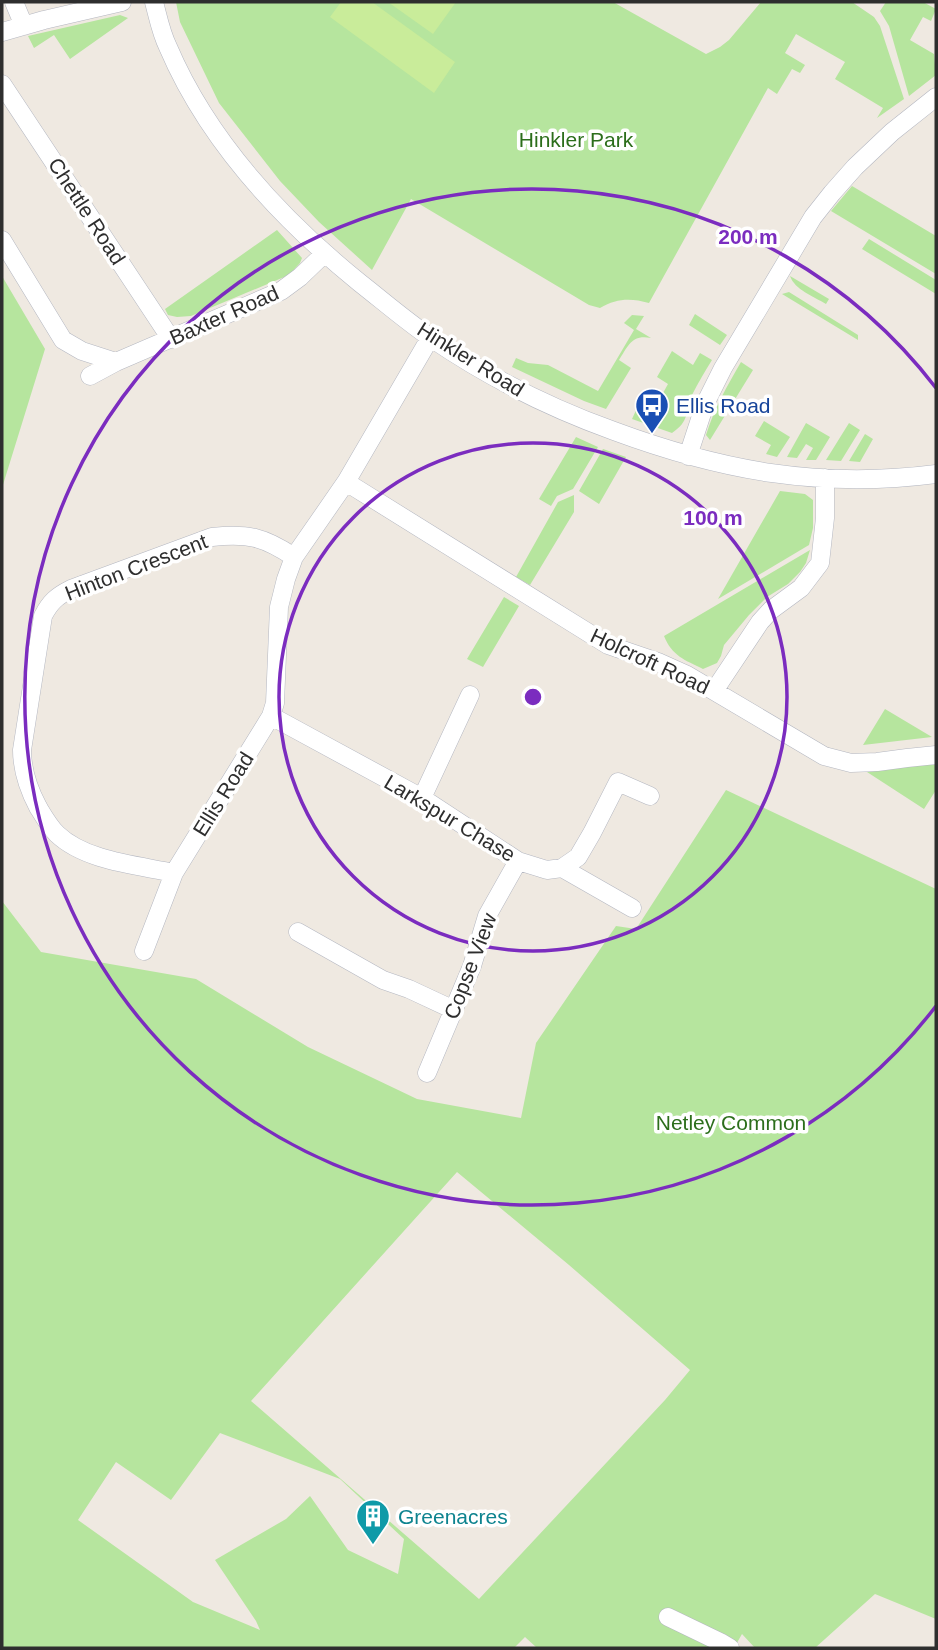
<svg xmlns="http://www.w3.org/2000/svg" width="938" height="1650" viewBox="0 0 938 1650" font-family="Arial,sans-serif">
	<style>
		.green { fill: #b6e59e; fill-rule: evenodd }
		.pitch { fill: #c9ec9a }
		.lines { fill: none; stroke-linecap: round; stroke-linejoin: round }
		.minor-casing { stroke: #b4b7c1; stroke-width: 19 }
		.minor { stroke: #fff; stroke-width: 18 }
		.ring { fill: none; stroke: #7b2cbf; stroke-width: 3.5 }
		.labels { text-anchor: middle; dominant-baseline: central; stroke-width: 7; stroke-linejoin: round; paint-order: stroke }
		.park-label { font-size: 21px; fill: #2c6e1b; stroke: #fff }
		.street-label { font-size: 21px; fill: #2e2e2e; stroke: #fff }
		.transit-label { font-size: 21px; fill: #164399; stroke: #fff; text-anchor: start }
		.culture-label { font-size: 21px; fill: #0d838f; stroke: #fff; text-anchor: start }
		.centre { fill: #7b2cbf; stroke: #fff; stroke-width: 3.5 }
		.ring-label { font-size: 21px; text-anchor: middle; font-weight: bold; fill: #7b2cbf; stroke: #fff; stroke-width: 7; stroke-linejoin: round; paint-order: stroke }
	</style>
	<rect width="100%" height="100%" fill="#efe9e1"/>
	<path class="green" d="M176,2H613L706,54L720,47L729,40L761,2H852L874,17L880,26L904,99L877,118L883,108L835,79L845,62L796,34L785,53L805,65L800,73L792,69L777,94L768,88L649,303C631,298 617,298 600,308L589,305L411,199L372,270L319,222L280,181L219,103L180,22Z
		M886,2H923L936,9L931,21L923,17L910,40L934,54L936,75L909,96L889,26L880,11Z
		M120,15L128,18L70,59L54,35L34,48L28,36Z
		M852,186L936,236V274L831,211Z
		M277,230L302,258L300,263L289,275L191,316L177,317L168,315L165,309Z
		M869,239L936,280V294L862,249Z
		M2,276L45,349L2,488Z
		M790,276L829,299L826,304C813,296 795,290 790,276Z
		M789,292L858,335V340L782,294Z
		M695,314L727,335L720,345L689,325Z
		M632,315L644,316L636,329L651,338C632,334 628,346 619,360L631,368L606,409L584,401L512,367L516,358L528,363L548,365L598,391L634,330L624,323Z
		M672,351L693,365L700,353L712,360C705,371 698,383 692,395C685,412 690,421 672,433L632,419L638,406L658,418L665,406L658,402L668,384L657,377Z
		M741,362L753,370L710,440L706,435C714,409 727,386 741,362Z
		M764,421L790,437L777,457L766,454L771,445L755,436Z
		M806,423L830,437L816,460H806L813,448L806,444L797,458L787,457Z
		M849,423L860,430L841,461L826,460Z
		M865,434L873,439L860,462L849,461Z
		M576,437L598,447L573,489L557,496L551,506L539,499Z
		M603,449L626,457L599,504L579,491Z
		M780,491L805,494L813,500V528L809,545L718,599Z
		M574,495V512L530,585L516,577L558,502Z
		M810,550L806,563L800,572L788,584L767,597L749,615L724,645L721,656L717,663L703,669C685,660 672,656 664,636Z
		M504,597L519,606L483,667L467,659Z
		M885,709L932,737L863,745Z
		M930,764L936,765V790L924,809L867,772Z
		M726,790L936,889V1619L875,1594L815,1648H755L742,1634L734,1648H537L525,1637L514,1648H2V901L41,952L196,979L308,1047L417,1099L521,1118L536,1043L616,926L636,929ZM457,1172L569,1265L690,1370L665,1400L479,1599L251,1401ZM220,1433L340,1479L404,1539L398,1574L348,1550L310,1496L286,1519L215,1560L256,1621L260,1630L193,1602L78,1520L116,1462L171,1500Z"/>
	<path class="pitch" d="M341,2H372L455,62L434,93L330,17Z
		M388,2H456L433,34Z"/>
	<g class="lines">
		<g class="minor-casing">
			<path id="minor" d="M14,2L24,26
				M154,2C158,17 161,33 168,47C208,141 281,219 360,283C383,301 406,321 431,338C488,377 550,408 614,431C722,471 821,489 936,474
				M2,32L44,20L122,2
				M2,84L171,339
				M2,240L63,340L82,351L116,362
				M90,376L116,362L281,291L300,277L324,254
				M688,456L705,404L723,368L813,217L832,193L855,167L892,132L936,97
				M346,482L608,645L658,662L687,675L824,756L851,763L877,762L907,758L936,755
				M714,691L760,622L771,610L801,588L820,563L825,518V478
				M271,716L422,798L518,861L547,870L562,868L632,908
				M422,798L470,695
				M562,868L578,857L592,833L618,782L650,796
				M174,873C137,865 85,861 57,834C49,826 44,817 38,807C29,790 22,771 22,750L43,616C50,602 57,596 71,589L212,537C248,533 264,537 294,557
				M298,932L383,980L409,989L454,1010
				M144,951L174,873L271,716L275,703L279,607L286,579L294,557L346,482L430,338
				M427,1073L472,966L487,916L518,861
				M668,1617L720,1642L730,1648"/>
		</g>
		<use href="#minor" class="minor"/>
	</g>
	<g class="ring">
		<circle cx="533" cy="697" r="254"/>
		<path d="M936 1006A508 508 0 1 1 936 388"/>
	</g>
	<defs>
		<g id="bus-pin" transform="scale(1.75)"><path d="M0 17L-7.5 6A9.5 9.5 0 1 1 7.5 6Z" fill="#1a4fb4" stroke="#fff"/><path d="M-5-6H5V4H4V6H2V4H-2V6H-4V4H-5ZM-3.5-4V0h7V-4ZM-3.5 1.2v1.5H-2V1.2ZM2 1.2v1.5H3.5V1.2Z" fill="#fff"/></g>
		<g id="building-pin" transform="scale(1.75)"><path d="M0 17L-7.5 6A9.5 9.5 0 1 1 7.5 6Z" fill="#0f9aa8" stroke="#fff"/><path d="M-4-6H4V6H1V3H-1V6H-4ZM-2.5-4.3h1.7v1.8h-1.7ZM.8-4.3h1.7v1.8H.8ZM-2.5-1h1.7V.8h-1.7ZM.8-1h1.7V.8H.8Z" fill="#fff"/></g>
	</defs>
	<g fill-rule="evenodd">
		<use href="#bus-pin" x="652" y="405"/>
		<use href="#building-pin" x="373" y="1516"/>
	</g>
	<g class="labels">
		<g class="park-label">
			<text x="576" y="139">Hinkler Park</text>
			<text x="731" y="1122">Netley Common</text>
		</g>
		<g class="street-label">
			<text transform="translate(87 211) rotate(57)">Chettle Road</text>
			<text transform="translate(224 315) rotate(-24)">Baxter Road</text>
			<text transform="translate(471 359) rotate(32)">Hinkler Road</text>
			<text transform="translate(136 567) rotate(-21)">Hinton Crescent</text>
			<text transform="translate(650 661) rotate(25)">Holcroft Road</text>
			<text transform="translate(223 794) rotate(-58)">Ellis Road</text>
			<text transform="translate(450 818) rotate(31)">Larkspur Chase</text>
			<text transform="translate(470 966) rotate(-69)">Copse View</text>
		</g>
		<g class="transit-label">
			<text x="676" y="405">Ellis Road</text>
		</g>
		<g class="culture-label">
			<text x="398" y="1516">Greenacres</text>
		</g>
	</g>
	<circle cx="533" cy="697" r="10" class="centre"/>
	<g class="ring-label">
		<text x="748" y="244">200 m</text>
		<text x="713" y="525">100 m</text>
	</g>
	<rect width="938" height="1650" fill="none" stroke="#2e2e2e" stroke-width="7"/>
</svg>
